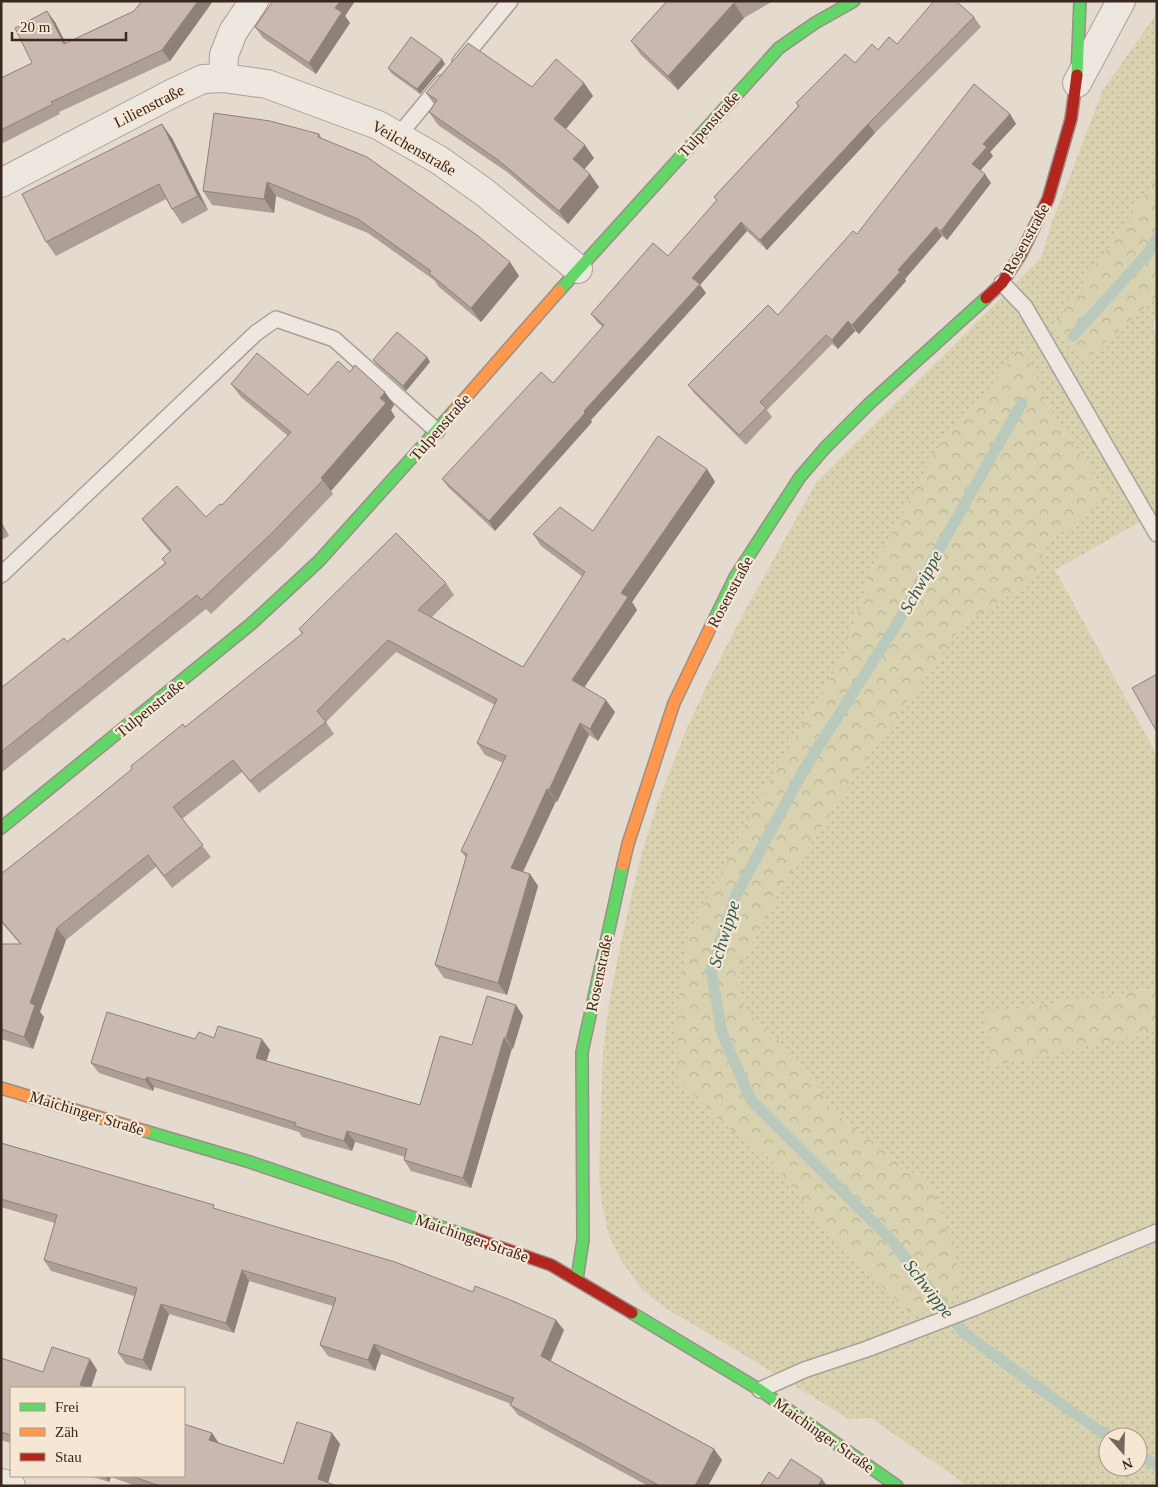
<svg xmlns="http://www.w3.org/2000/svg" width="1158" height="1487" viewBox="0 0 1158 1487" font-family="Georgia,serif">
	<style>
		.grass { fill: url(#grass-dots); fill-rule: evenodd }
		.forest { fill: url(#forest-crowns) }
		.lines { fill: none; stroke-linecap: round; stroke-linejoin: round }
		.stream { stroke: #b9c9bc; stroke-width: 11 }
		.lane-casing { stroke: #aaa097; stroke-width: 18 }
		.street-casing { stroke: #aaa097; stroke-width: 30 }
		.fast-casing { stroke: #9a8f86; stroke-width: 14 }
		.slow-casing { stroke: #9a8f86; stroke-width: 14 }
		.jam-casing { stroke: #9a8f86; stroke-width: 14 }
		.lane { stroke: #ede7df; stroke-width: 15 }
		.street { stroke: #ede7df; stroke-width: 28 }
		.fast { stroke: #63d668; stroke-width: 11 }
		.slow { stroke: #ff974d; stroke-width: 11 }
		.jam { stroke: #b3261e; stroke-width: 11 }
		.wall { fill: #ad9e96 }
		.shaded-wall { fill: #8d817a }
		.building { fill: #c9b8af; stroke: #8d817a }
		.labels { text-anchor: middle; dominant-baseline: central; stroke-width: 4.5; stroke-linejoin: round; paint-order: stroke }
		.street-label { font-size: 16px; fill: #3a271e; stroke: #f6e6d4 }
		.water-label { font-size: 18px; font-style: italic; fill: #2d594f; stroke: #f6e6d4 }
	</style>
	<defs>
		<pattern id="grass-dots" width="8" height="8" patternUnits="userSpaceOnUse" patternTransform="scale(1.25)"><rect width="8" height="8" fill="#d8d2b0"/><path d="M2 2h.1M6 6h.1" fill="none" stroke="#bab497" stroke-width="1.8" stroke-linecap="round"/></pattern>
		<pattern id="forest-crowns" width="20" height="18" patternUnits="userSpaceOnUse" patternTransform="scale(1.25)"><rect width="20" height="18" fill="#d8d2b0"/><path d="M2 6a3 3 0 1 1 6 0M12 15a3 3 0 1 1 6 0" fill="none" stroke="#bab497"/></pattern>
	</defs>
	<rect width="100%" height="100%" fill="#e5dace"/>
	<path class="grass" d="M1157,13V176L1146,194L1085,360L1157,296V317L1153,322L1157,342V512L1055,570L1157,755V990L1156,988L984,1014L993,1066L1157,1031V1486H968L871,1418L849,1419L743,1354L667,1309L642,1290L621,1260L609,1236L602,1204L599,1174L603,1052L609,1004L619,951L641,856L659,799L684,735L712,674L747,607L816,483L1041,258L1052,222L1103,90ZM1022,345L1050,409L1109,498L1047,543L1034,579L963,624L865,761L779,891L737,973L745,1012L776,1037L809,1074L832,1110L933,1189L876,1281L808,1209L771,1159L724,1124L678,1079L760,797L842,658L872,569L943,439L982,398ZM1108,1437H1138V1467H1108Z"/>
	<path class="forest" d="M1157,176V296L1085,360L1052,327L1146,194Z
		M1022,344L1050,409L1109,498L1047,543L1035,579L963,624L865,761L779,891L737,973L745,1012L776,1037L809,1074L832,1110L933,1189L960,1273L954,1299L914,1316L876,1281L808,1209L771,1159L724,1124L678,1079L677,1010L688,936L760,797L842,658L872,569L943,439L982,398Z
		M1156,988L1157,1031L992,1066L984,1014Z"/>
	<g class="lines">
		<path class="stream" d="M1073,336L1149,252L1157,238
			M1022,403L895,627L805,768L736,895L711,970L722,1033L751,1100L892,1241L964,1333L1058,1402L1109,1437
			M1138,1455L1157,1465"/>
		<g class="lane-casing">
			<path id="lane" d="M460,62L510,1
				M398,136L442,83
				M1002,283L1025,307L1157,534
				M1,575L256,333L276,319L334,339L437,431
				M760,1390L804,1370L867,1349L971,1309L1157,1232"/>
		</g>
		<g class="street-casing">
			<path id="street" d="M223,78L267,84L378,125L439,160L484,192L578,269
				M1077,83L1121,1
				M1,183L175,92L203,79L223,78L224,55L233,32L254,1
				M1,1483L11,1486"/>
		</g>
		<g class="fast-casing">
			<path id="fast" d="M1077,75L1080,1
				M559,291L779,48L815,23L854,1
				M712,624L735,577L800,477L825,448L870,403L986,298
				M1,828L251,624L319,561L453,412
				M145,1131L250,1162L473,1238
				M577,1279L583,1240L582,1052L623,865
				M632,1313L760,1390L897,1486"/>
		</g>
		<g class="slow-casing">
			<path id="slow" d="M453,412L559,291
				M623,865L628,844L674,703L712,624
				M1,1088L145,1131"/>
		</g>
		<g class="jam-casing">
			<path id="jam" d="M986,298L1002,283L1021,254L1048,199L1071,119L1077,75
				M473,1238L551,1265L632,1313"/>
		</g>
		<use href="#lane" class="lane"/>
		<use href="#street" class="street"/>
		<use href="#fast" class="fast"/>
		<use href="#slow" class="slow"/>
		<use href="#jam" class="jam"/>
	</g>
	<path class="wall" d="M142,1H213L170,61L59,112L60,114L1,144V78L32,63L55,22L66,43L134,11Z
		M273,1H355L345,16L350,23L316,74L263,38L255,27Z
		M667,1H773L744,18L678,90L641,55L631,41Z
		M974,17L981,27L875,133L767,250L747,231L700,285L706,293L591,420L592,422L495,531L449,488L442,479L553,383L603,327L598,323L591,314L668,256L717,201L714,197L798,106L796,103L855,63L878,50Z
		M445,64L420,94L391,73L388,68Z
		M584,83L593,96L566,129L594,158L584,169L599,187L568,224L507,172L438,125L429,112L434,104L426,93L532,87Z
		M1010,114L1016,124L990,152L993,156L980,171L991,183L947,240L942,236L905,279L906,281L859,334L855,331L838,349L832,344L767,410L772,417L746,445L695,394L688,385L778,315L857,234Z
		M319,134L323,140L510,262L519,276L481,322L439,287L434,280L368,233L276,196L274,213L212,205L203,191Z
		M172,138L208,210L182,224L172,209L166,199L56,256L46,242Z
		M427,357L430,362L406,391L377,365L373,360Z
		M350,372L394,405L391,410L395,417L331,491L333,494L283,546L211,614L206,609L1,773V688L67,642L165,563L162,559L170,552L152,532L142,519L206,517L222,505L288,436L241,397L231,384L308,395Z
		M707,469L715,482L632,602L637,610L584,687L615,712L598,741L589,735L557,802L556,801L523,872L530,874L538,886L507,995L444,978L435,965L466,858L461,851L503,763L485,755L477,743L495,705L396,652L326,722L334,734L259,793L242,772L182,819L211,857L172,888L156,867L66,940L40,1012L44,1017L33,1049L1,1039V944H20L1,922V874L81,811L302,634L299,629L446,583L454,595L432,617L523,667L583,577L541,546L533,534L593,531Z
		M1,522L9,536L1,540Z
		M516,1005L523,1016L513,1049L512,1048L471,1188L411,1171L404,1160L405,1157L355,1142L352,1151L302,1137L299,1132L154,1087L153,1091L99,1073L91,1063L195,1039L214,1038L270,1050L266,1061L420,1105L472,1045Z
		M1,1143L217,1209L564,1330L551,1361L714,1449L722,1460L708,1486H648L518,1415L510,1405L511,1404L381,1354L375,1371L328,1356L320,1345L333,1306L249,1281L234,1333L169,1314L151,1371L126,1364L118,1353L134,1296L51,1271L44,1260L55,1223L1,1207Z
		M1,1358L43,1372L90,1359L97,1370L11,1388V1443L1,1440Z
		M212,1433L219,1443L283,1464L332,1433L340,1444L328,1483L337,1486H136L111,1477L109,1482L90,1476H184Z"/>
	<path class="shaded-wall" d="M198,1H213L170,61L162,50Z
		M340,1H355L345,16L350,23L316,74L309,63L335,8Z
		M734,3L744,18L678,90L668,76Z
		M47,11L55,22L71,54L64,44Z
		M442,59L445,64L420,94L417,89Z
		M584,83L593,96L563,132L554,119Z
		M1010,114L1016,124L990,152L993,156L978,173L972,164L983,144Z
		M162,124L172,138L208,210L198,196Z
		M868,124L875,133L767,250L760,240Z
		M585,145L594,158L582,172L573,159Z
		M590,174L599,187L568,224L559,211Z
		M985,174L991,183L947,240L941,231Z
		M267,182L276,196L274,213L264,199Z
		M741,222L747,231L700,285L706,293L591,420L592,422L495,531L489,521L584,411L692,278Z
		M936,227L942,236L905,279L906,281L859,334L852,325L898,270Z
		M510,262L519,276L481,322L471,308Z
		M848,321L855,331L838,349L832,340Z
		M427,357L430,362L406,391L403,386Z
		M385,392L394,405L391,410L395,417L331,491L321,478Z
		M707,469L715,482L632,602L637,610L581,692L572,680L621,593Z
		M1,522L9,536L1,525Z
		M606,700L615,712L598,741L590,729Z
		M580,723L589,735L557,802L549,790Z
		M547,789L556,801L519,880L511,868Z
		M530,874L538,886L507,995L498,983Z
		M57,928L66,940L40,1012L44,1017L33,1049L24,1037L30,1003Z
		M516,1005L523,1016L513,1049L506,1038Z
		M504,1038L512,1048L471,1188L463,1178Z
		M262,1039L270,1050L264,1069L256,1058Z
		M147,1077L154,1087L153,1091L145,1080Z
		M347,1131L355,1142L352,1151L344,1141Z
		M242,1270L249,1281L234,1333L226,1323Z
		M161,1304L169,1314L151,1371L143,1360Z
		M556,1320L564,1330L548,1366L541,1356Z
		M374,1344L381,1354L375,1371L368,1360Z
		M90,1359L97,1370L91,1388H82L80,1385Z
		M212,1433L219,1444L209,1440Z
		M332,1433L340,1444L327,1486L318,1479Z
		M714,1449L722,1460L708,1486H695Z
		M104,1476H110L111,1477L109,1482Z
		M822,1479L827,1486H818Z"/>
	<path class="building" d="M142,1H198L162,50L51,102L53,104L1,130V78L32,63L15,28L47,11L64,44L134,11Z
		M273,1H340L335,8L342,12L309,63L255,27Z
		M667,1H737L734,3L668,76L631,41Z
		M934,1H956L974,17L868,124L760,240L741,222L692,278L700,284L584,411L585,413L489,521L442,479L541,372L553,383L604,325L591,314L653,243L668,256L717,200L714,197L799,106L796,103L845,54L855,63L872,44L878,50L889,37L897,44Z
		M411,37L442,59L417,89L388,68Z
		M468,43L532,87L556,59L584,83L554,119L585,145L573,159L590,174L559,211L498,160L429,112L437,100L426,93Z
		M974,84L1010,114L983,144L987,147L972,164L985,174L941,231L936,227L898,270L900,272L852,325L848,321L832,340L826,335L760,402L766,408L739,435L688,385L768,305L778,315L853,231L857,234Z
		M214,113L270,121L319,134L318,137L367,157L478,236L510,262L471,308L429,273L431,271L358,219L267,182L264,199L203,191Z
		M162,124L198,196L172,209L159,184L46,242L22,194Z
		M397,332L427,357L403,386L373,360Z
		M257,353L308,395L338,361L350,372L355,365L385,392L380,398L386,403L321,478L323,480L273,532L201,600L197,595L1,752V688L64,638L67,642L166,563L162,559L171,550L142,519L177,486L206,517L220,504L222,505L291,432L231,384Z
		M658,436L707,469L621,593L628,597L572,680L606,700L590,729L580,723L549,790L547,789L511,868L530,874L498,983L435,965L467,854L461,851L506,756L477,743L497,699L388,640L317,711L326,722L250,781L233,760L173,807L203,845L164,876L148,855L57,928L30,1003L35,1005L24,1037L1,1029V944H21L1,920V874L81,811L132,769L131,766L183,724L185,727L303,633L299,629L396,533L446,583L418,610L523,667L585,572L533,534L560,507L593,531Z
		M1157,674V732L1132,688Z
		M487,996L516,1005L506,1038H504L463,1178L404,1160L407,1149L347,1131L344,1141L295,1126L296,1123L147,1077L145,1080L91,1063L107,1012L195,1039L199,1032L214,1038L218,1026L262,1039L256,1058L420,1105L440,1036L472,1045Z
		M1,1143L214,1205L213,1208L395,1262L473,1292L475,1286L508,1299L556,1320L541,1356L714,1449L695,1486H660L510,1405L514,1398L374,1344L368,1360L320,1345L336,1298L242,1270L226,1323L161,1304L143,1360L118,1353L137,1288L44,1260L57,1215L1,1199Z
		M52,1347L90,1359L80,1385L89,1388H11V1435L1,1432V1358L43,1372Z
		M297,1422L332,1433L318,1479L337,1486H160L131,1476H184V1424L212,1433L209,1440L283,1464Z
		M791,1459L822,1479L818,1486H760L769,1472L778,1479Z"/>
	<g class="labels">
		<g class="street-label">
			<text transform="translate(149 106) rotate(-27)">Lilienstraße</text>
			<text transform="translate(709 124) rotate(-48)">Tulpenstraße</text>
			<text transform="translate(414 148) rotate(30)">Veilchenstraße</text>
			<text transform="translate(1026 239) rotate(-61)">Rosenstraße</text>
			<text transform="translate(440 427) rotate(-49)">Tulpenstraße</text>
			<text transform="translate(730 592) rotate(-62)">Rosenstraße</text>
			<text transform="translate(150 708) rotate(-39)">Tulpenstraße</text>
			<text transform="translate(599 973) rotate(-78)">Rosenstraße</text>
			<text transform="translate(87 1113) rotate(17)">Maichinger Straße</text>
			<text transform="translate(472 1238) rotate(19)">Maichinger Straße</text>
			<text transform="translate(824 1435) rotate(35)">Maichinger Straße</text>
		</g>
		<g class="water-label">
			<text transform="translate(921 582) rotate(-61)">Schwippe</text>
			<text transform="translate(724 934) rotate(-73)">Schwippe</text>
			<text transform="translate(929 1289) rotate(52)">Schwippe</text>
		</g>
	</g>
	<rect width="1158" height="1487" fill="none" stroke="#3a271e" stroke-width="5"/>
	<rect x="10" y="1387" width="175" height="90" fill="#f6e6d4" stroke="#ab9a8b"/>
	<rect x="20" y="1403" width="25" height="8" fill="#63d668" stroke="#ab9a8b"/>
	<text x="55" y="1412" font-size="15" fill="#3a271e">Frei</text>
	<rect x="20" y="1428" width="25" height="8" fill="#ff974d" stroke="#ab9a8b"/>
	<text x="55" y="1437" font-size="15" fill="#3a271e">Zäh</text>
	<rect x="20" y="1453" width="25" height="8" fill="#b3261e" stroke="#ab9a8b"/>
	<text x="55" y="1462" font-size="15" fill="#3a271e">Stau</text>
	<g transform="translate(1123 1452) rotate(160)"><circle r="24" fill="#f6e6d4" stroke="#ab9a8b"/>
	<path d="M0-4L9 19L0 12L-9 19Z" fill="#76665c"/>
	<text y="-8" font-size="14" font-weight="bold" text-anchor="middle" fill="#3a271e">N</text>
	</g>
	<path d="M12 32v8h114v-8" fill="none" stroke="#3a271e" stroke-width="2.5"/>
	<text x="20" y="32" font-size="15" fill="#3a271e" stroke="#f6e6d4" stroke-width="4" paint-order="stroke">20 m</text>
</svg>
